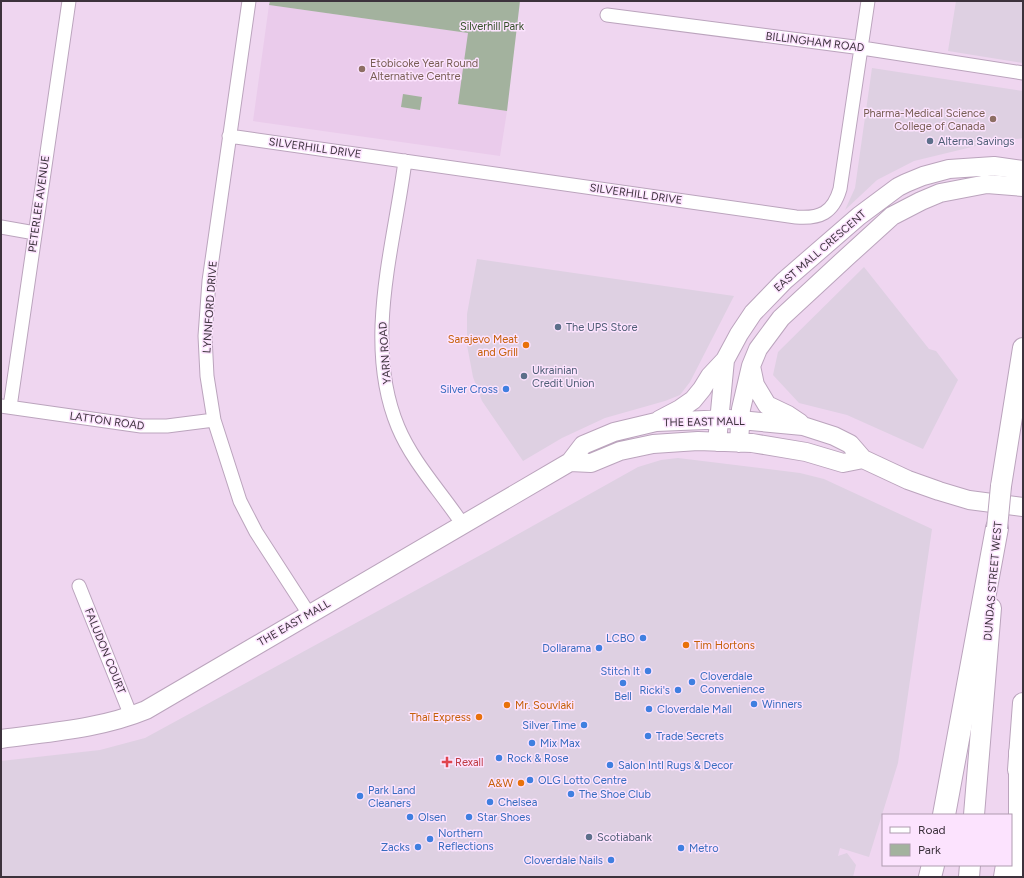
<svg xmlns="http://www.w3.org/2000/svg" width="1024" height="878" viewBox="0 0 1024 878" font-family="Figtree,sans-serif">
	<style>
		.commercial { fill: #ded0e2 }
		.built { fill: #eacbeb }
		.green { fill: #a3b29e }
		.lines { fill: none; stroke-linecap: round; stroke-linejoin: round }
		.minor-casing { stroke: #bba4bd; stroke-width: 15 }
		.secondary-casing { stroke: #bba4bd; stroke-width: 20 }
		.primary-casing { stroke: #bba4bd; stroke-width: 22 }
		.motorway-casing { stroke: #bba4bd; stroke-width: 24 }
		.minor { stroke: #fff; stroke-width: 13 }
		.secondary { stroke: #fff; stroke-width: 18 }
		.primary { stroke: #fff; stroke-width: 20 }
		.motorway { stroke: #fff; stroke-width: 22 }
		.primary-bridge-casing { stroke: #bba4bd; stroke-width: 22; stroke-linecap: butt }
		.primary-bridge { stroke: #fff; stroke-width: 20 }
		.education-dot { fill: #8d6e63; stroke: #fce3fe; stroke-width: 1.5 }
		.service-dot { fill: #5c6f8a; stroke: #fce3fe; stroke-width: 1.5 }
		.food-dot { fill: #e8710a; stroke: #fce3fe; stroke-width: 1.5 }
		.shop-dot { fill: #3f7fe0; stroke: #fce3fe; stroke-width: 1.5 }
		.health-dot { fill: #e0444e; stroke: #fce3fe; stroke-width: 1.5 }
		.labels { text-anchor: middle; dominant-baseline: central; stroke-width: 3; stroke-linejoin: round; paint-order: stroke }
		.park-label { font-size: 11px; fill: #355129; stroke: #fce3fe }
		.street-label { font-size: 11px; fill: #3c323c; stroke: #fce3fe }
		.education-label { font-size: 11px; fill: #785e54; stroke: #fce3fe; text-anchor: start }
		.service-label { font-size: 11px; fill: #4e5e75; stroke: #fce3fe; text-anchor: start }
		.food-label { font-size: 11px; fill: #c56008; stroke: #fce3fe; text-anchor: end }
		.shop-label { font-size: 11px; fill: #366cbe; stroke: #fce3fe; text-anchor: start }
		.health-label { font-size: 11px; fill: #be3a42; stroke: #fce3fe; text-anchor: start }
	</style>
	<rect width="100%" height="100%" fill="#efd6f0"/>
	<path class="commercial" d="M956,1H1023V63L948,51Z
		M872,68L1023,91V138L980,145L914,161L877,180L845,210L855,188Z
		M477,259L734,296L690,382L680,395L665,401L605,418L562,438L523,461L482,401L473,377L467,345V314Z
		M864,267L929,349L936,351L958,380L923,449L847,415L799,403L773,375L778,352Z
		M678,458L800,473L824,479L932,529L898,763L869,857L840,848L838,856L847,853L856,865L853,877H1V761L100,750L145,738L488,551L638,467L661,460Z"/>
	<path class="built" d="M269,5L469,33L459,104L507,111L500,156L253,121Z"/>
	<path class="green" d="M270,1H520L507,111L458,104L468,33L269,5Z
		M403,94L422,97L420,110L401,107Z"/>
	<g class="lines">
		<g class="minor-casing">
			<path id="minor" d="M249,1L209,281L205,336L207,376L214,420L240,501L256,532L309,614
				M607,15L862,48L1023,73
				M229,136L796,217C820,219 833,213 840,189L868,1
				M405,161C394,247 363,343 398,427C413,463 442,493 463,525
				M1,227L35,233
				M1,406L141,426H167L214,420
				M10,407L69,1
				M79,586L131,716"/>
		</g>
		<g class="secondary-casing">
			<path id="secondary" d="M751,366L755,385L767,405L788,415L800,423
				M659,420L680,409L693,400L702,389L710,376L725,360
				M717,442L725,360L739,334L753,313L784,281L859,216L898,187L906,183L923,176L949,169L994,166L1023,170
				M739,443L741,409L751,366L758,349L781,318L848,256L892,216L921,201L940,193L987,184L1023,187
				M570,462L591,463L620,451L653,444L698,441L752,443L806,452L843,463L863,459
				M1,739C50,732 100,729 146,710L570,462L583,445L614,432L656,422L729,419L803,426L834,436L850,444L863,459L908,480L939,491L969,500L1023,507"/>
		</g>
		<g class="primary-casing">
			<path id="primary" d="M1001,486L1023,348
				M1018,770L1023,703
				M974,815L991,608
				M969,877L970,865
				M1004,877L1006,865"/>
		</g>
		<g class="motorway-casing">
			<path id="motorway" d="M1020,753V818L1022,877
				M944,815L997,528
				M930,877L933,865"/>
		</g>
		<use href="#minor" class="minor"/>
		<use href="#secondary" class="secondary"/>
		<use href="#primary" class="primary"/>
		<use href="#motorway" class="motorway"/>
		<g class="primary-bridge-casing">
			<path id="primary-bridge" d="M997,528L1001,486"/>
		</g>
		<use href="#primary-bridge" class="primary-bridge"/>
	</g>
	<g class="education-dot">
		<circle cx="362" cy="69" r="4"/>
		<circle cx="993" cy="119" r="4"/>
	</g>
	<g class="service-dot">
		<circle cx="930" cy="141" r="4"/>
		<circle cx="558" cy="327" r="4"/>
		<circle cx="524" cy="376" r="4"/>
		<circle cx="589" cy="837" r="4"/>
	</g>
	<g class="food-dot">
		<circle cx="526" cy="345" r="4"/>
		<circle cx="686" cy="645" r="4"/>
		<circle cx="507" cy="705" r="4"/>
		<circle cx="479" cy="717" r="4"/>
		<circle cx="521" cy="783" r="4"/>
	</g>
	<g class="shop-dot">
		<circle cx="506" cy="389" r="4"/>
		<circle cx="643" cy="638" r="4"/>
		<circle cx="599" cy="648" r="4"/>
		<circle cx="648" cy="671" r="4"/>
		<circle cx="692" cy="682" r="4"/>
		<circle cx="623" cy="683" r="4"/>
		<circle cx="678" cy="690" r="4"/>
		<circle cx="754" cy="704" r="4"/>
		<circle cx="649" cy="709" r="4"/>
		<circle cx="584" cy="725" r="4"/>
		<circle cx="648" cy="736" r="4"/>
		<circle cx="532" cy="743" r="4"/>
		<circle cx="499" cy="758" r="4"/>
		<circle cx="610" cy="765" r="4"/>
		<circle cx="530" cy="780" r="4"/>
		<circle cx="571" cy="794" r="4"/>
		<circle cx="360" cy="796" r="4"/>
		<circle cx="490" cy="802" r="4"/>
		<circle cx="410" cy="817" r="4"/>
		<circle cx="469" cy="817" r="4"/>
		<circle cx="430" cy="839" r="4"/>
		<circle cx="418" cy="847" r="4"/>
		<circle cx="681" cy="848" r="4"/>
		<circle cx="611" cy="860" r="4"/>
	</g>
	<path class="health-dot" d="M445 756h4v4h4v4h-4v4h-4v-4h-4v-4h4z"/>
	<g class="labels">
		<g class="park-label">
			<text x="492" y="26">Silverhill Park</text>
		</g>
		<g class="street-label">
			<text transform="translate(815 42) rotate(7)">BILLINGHAM ROAD</text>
			<text transform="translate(315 148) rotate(8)">SILVERHILL DRIVE</text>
			<text transform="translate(636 194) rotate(8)">SILVERHILL DRIVE</text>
			<text transform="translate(39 204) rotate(-82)">PETERLEE AVENUE</text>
			<text transform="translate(820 251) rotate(-41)">EAST MALL CRESCENT</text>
			<text transform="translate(210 307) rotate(-86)">LYNNFORD DRIVE</text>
			<text transform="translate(385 353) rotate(-94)">YARN ROAD</text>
			<text transform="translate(107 421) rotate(8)">LATTON ROAD</text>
			<text transform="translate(704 422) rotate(-1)">THE EAST MALL</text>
			<text transform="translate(993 581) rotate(-85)">DUNDAS STREET WEST</text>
			<text transform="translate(294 623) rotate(-30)">THE EAST MALL</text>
			<text transform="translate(105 651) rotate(68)">FALUDON COURT</text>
		</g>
		<g class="education-label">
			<text x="370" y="63">Etobicoke Year Round<tspan x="370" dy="13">Alternative Centre</tspan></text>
			<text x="985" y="113" text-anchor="end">Pharma-Medical Science<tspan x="985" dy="13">College of Canada</tspan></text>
		</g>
		<g class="service-label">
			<text x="938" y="141">Alterna Savings</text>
			<text x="566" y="327">The UPS Store</text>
			<text x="532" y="370">Ukrainian<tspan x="532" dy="13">Credit Union</tspan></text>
			<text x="597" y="837">Scotiabank</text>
		</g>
		<g class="food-label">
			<text x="518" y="339">Sarajevo Meat<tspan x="518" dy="13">and Grill</tspan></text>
			<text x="694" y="645" text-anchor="start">Tim Hortons</text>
			<text x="515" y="705" text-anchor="start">Mr. Souvlaki</text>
			<text x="471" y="717">Thaï Express</text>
			<text x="513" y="783">A&amp;W</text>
		</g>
		<g class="shop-label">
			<text x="498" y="389" text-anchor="end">Silver Cross</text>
			<text x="635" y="638" text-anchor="end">LCBO</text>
			<text x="591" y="648" text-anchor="end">Dollarama</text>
			<text x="640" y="671" text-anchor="end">Stitch It</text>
			<text x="700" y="676">Cloverdale<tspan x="700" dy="13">Convenience</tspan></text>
			<text x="670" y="690" text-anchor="end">Ricki's</text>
			<text x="623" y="696" text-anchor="middle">Bell</text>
			<text x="762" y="704">Winners</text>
			<text x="657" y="709">Cloverdale Mall</text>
			<text x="576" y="725" text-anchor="end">Silver Time</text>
			<text x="656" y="736">Trade Secrets</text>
			<text x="540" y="743">Mix Max</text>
			<text x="507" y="758">Rock &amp; Rose</text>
			<text x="618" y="765">Salon Intl Rugs &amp; Decor</text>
			<text x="538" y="780">OLG Lotto Centre</text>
			<text x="368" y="790">Park Land<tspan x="368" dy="13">Cleaners</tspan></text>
			<text x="579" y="794">The Shoe Club</text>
			<text x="498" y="802">Chelsea</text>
			<text x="418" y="817">Olsen</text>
			<text x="477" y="817">Star Shoes</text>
			<text x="438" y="833">Northern<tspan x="438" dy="13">Reflections</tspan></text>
			<text x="410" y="847" text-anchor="end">Zacks</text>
			<text x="689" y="848">Metro</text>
			<text x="603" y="860" text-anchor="end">Cloverdale Nails</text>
		</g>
		<g class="health-label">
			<text x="455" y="762">Rexall</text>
		</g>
	</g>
	<rect width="1024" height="878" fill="none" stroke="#3c323c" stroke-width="4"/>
	<rect x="882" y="814" width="130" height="52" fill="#fce3fe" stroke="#af9cb0"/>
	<rect x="890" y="827" width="20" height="6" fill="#ffffff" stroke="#af9cb0"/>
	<text x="918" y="834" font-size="12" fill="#3c323c">Road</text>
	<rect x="890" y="844" width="20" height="12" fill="#a3b29e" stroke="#af9cb0"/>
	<text x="918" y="854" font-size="12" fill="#3c323c">Park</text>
</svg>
